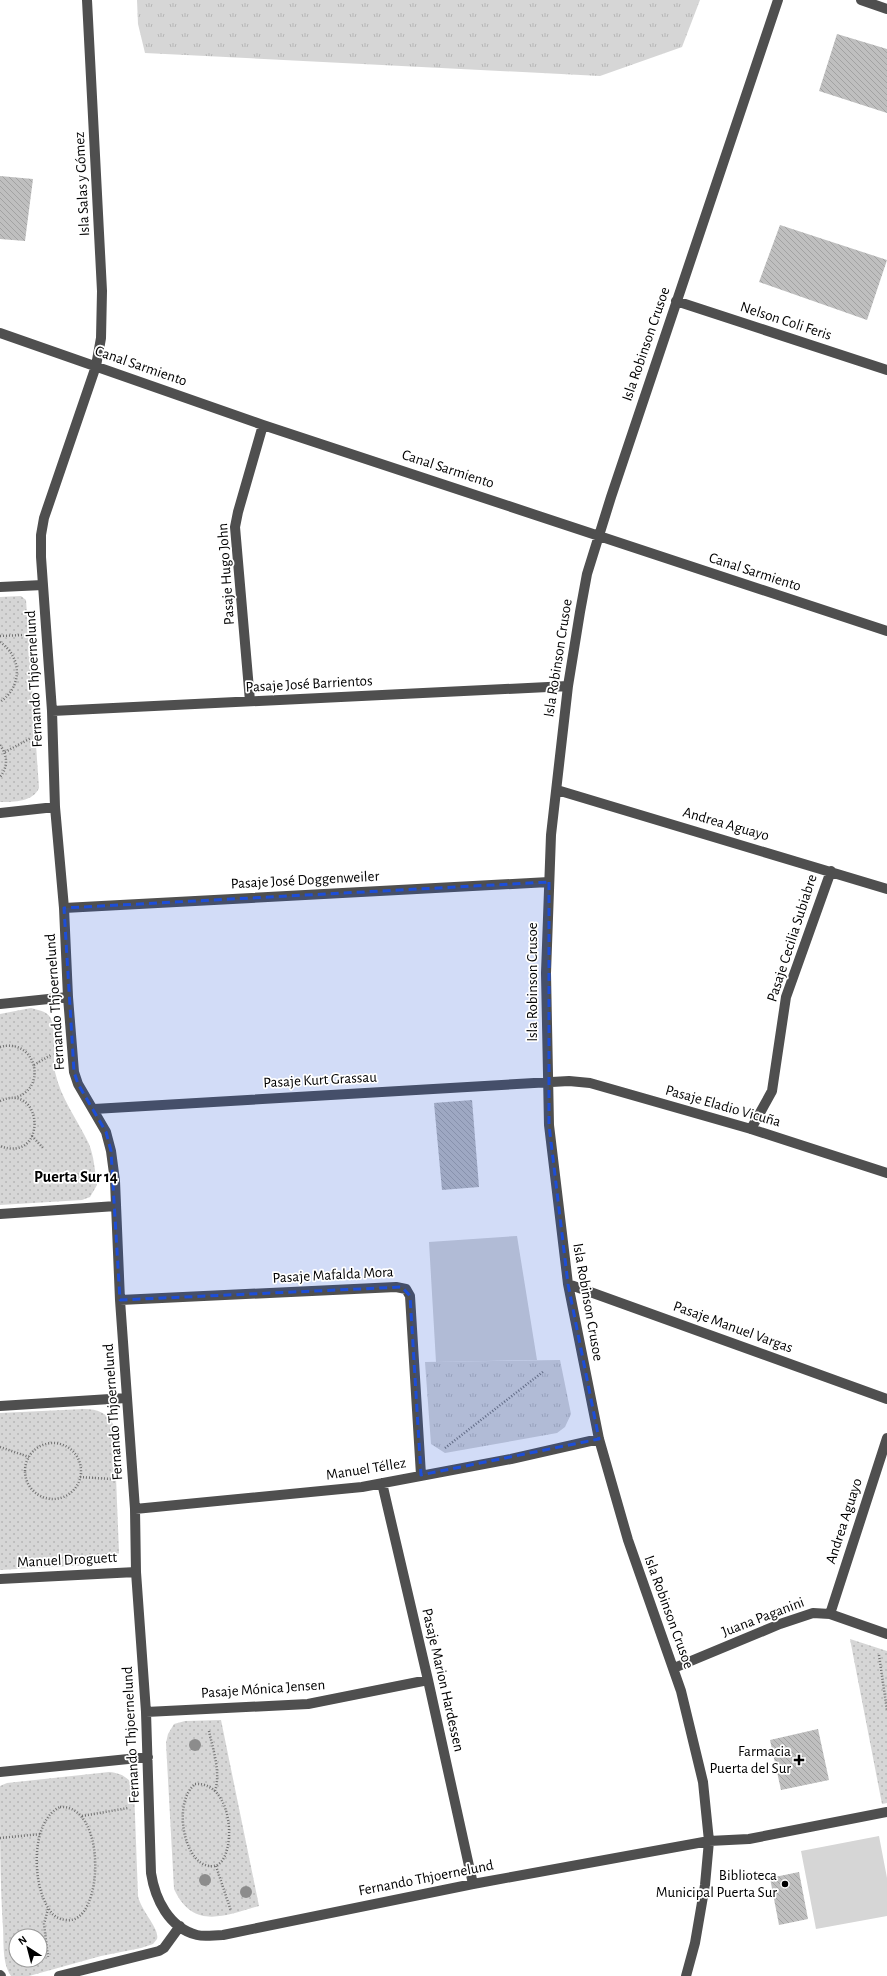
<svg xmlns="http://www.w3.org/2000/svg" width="887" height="1976" viewBox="0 0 887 1976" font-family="'Alegreya Sans',sans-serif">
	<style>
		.grass { fill: url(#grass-tufts) }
		.park { fill: url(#park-dots); fill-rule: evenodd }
		.garden { fill: #d6d6d6 }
		.building { fill: url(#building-back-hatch) }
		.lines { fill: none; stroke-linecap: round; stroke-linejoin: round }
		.path { stroke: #717171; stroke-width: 2.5; stroke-dasharray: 1 2; stroke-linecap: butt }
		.minor { stroke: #4f4f4f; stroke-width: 10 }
		.tree { fill: #8c8c8c }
		.marked { fill: #1d4ed8; fill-opacity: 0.2; stroke: #1d4ed8; stroke-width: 3; stroke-dasharray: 8 5; stroke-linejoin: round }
		.poi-dot { fill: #000; stroke: #fff; stroke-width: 1.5 }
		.labels { text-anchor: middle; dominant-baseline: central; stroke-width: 3.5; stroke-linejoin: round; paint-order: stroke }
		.street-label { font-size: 15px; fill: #000; stroke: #fff }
		.poi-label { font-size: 15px; fill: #000; stroke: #fff; text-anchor: end }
		.neighbourhood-label { font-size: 16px; font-weight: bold; fill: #000; stroke: #fff }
	</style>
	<defs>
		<pattern id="grass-tufts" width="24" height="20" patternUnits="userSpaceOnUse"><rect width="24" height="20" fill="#d6d6d6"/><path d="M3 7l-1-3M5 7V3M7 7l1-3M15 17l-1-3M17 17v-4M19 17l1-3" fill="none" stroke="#b6b6b6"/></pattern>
		<pattern id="park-dots" width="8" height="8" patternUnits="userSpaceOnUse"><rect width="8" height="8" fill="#d6d6d6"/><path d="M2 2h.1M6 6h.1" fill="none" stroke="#b6b6b6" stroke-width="1.8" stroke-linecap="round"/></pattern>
		<pattern id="building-back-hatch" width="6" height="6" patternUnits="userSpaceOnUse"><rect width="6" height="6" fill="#bfbfbf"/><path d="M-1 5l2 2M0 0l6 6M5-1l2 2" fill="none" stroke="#a2a2a2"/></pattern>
	</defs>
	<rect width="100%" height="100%" fill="#fff"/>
	<path class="grass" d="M137,0H700L682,47L600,76L145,53L138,24Z
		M560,1360L571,1414L565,1427L557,1433L445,1453L431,1444L425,1362Z"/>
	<path class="park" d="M21,596L26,600L39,788C33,802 14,802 0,802V597Z
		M31,1008C38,1010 46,1011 50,1017C57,1031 52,1056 55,1072C61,1099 77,1119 89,1144C94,1156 95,1172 97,1185L90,1197L82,1200L0,1205V1014Z
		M84,1409C98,1409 108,1413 114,1426L119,1553L110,1561L104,1564L0,1570V1413Z
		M850,1639L887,1651V1803L882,1804Z
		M221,1720L259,1906C224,1916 193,1930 174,1889L166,1743L168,1734L174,1724L185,1721Z
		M109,1772C120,1773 130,1777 134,1789L138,1896C141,1911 160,1929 157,1939L153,1944L141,1948L101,1956L29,1976H11C2,1963 4,1943 3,1928C0,1880 0,1833 0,1786L7,1783ZM16,1936H40V1960H16Z"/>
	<path class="garden" d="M517,1236L537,1360L436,1362L429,1242Z
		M879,1836L887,1878V1916L816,1929L801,1851Z"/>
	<path class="building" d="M837,34L887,49V113L819,91Z
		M0,176L33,179L25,241L0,239Z
		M780,225L887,260L867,320L759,282Z
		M472,1100L479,1187L442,1190L434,1103Z
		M818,1729L829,1780L781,1790L770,1740Z
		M799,1872L808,1919L779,1925L770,1878Z"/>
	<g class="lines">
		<path class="path" d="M0,636L24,635
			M0,642C23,658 22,687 0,702
			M0,745C8,756 8,767 0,777
			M5,752L31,738
			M0,1047C36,1037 49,1089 14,1098
			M34,1065L51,1055
			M0,1101C44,1081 48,1164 0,1146
			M32,1136L44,1149
			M25 1471a28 28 0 1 1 56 0a28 28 0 1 1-56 0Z
			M0,1447L29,1457
			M445,1448L544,1371
			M80,1477L111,1479
			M879,1655L887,1710
			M209,1731C213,1750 221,1772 215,1791
			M195,1784C236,1781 237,1863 214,1866C185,1870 171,1804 195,1784Z
			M60,1807C108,1804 104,1926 66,1920C58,1919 53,1916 49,1909C32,1885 30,1821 60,1807Z
			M82,1816L128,1808
			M0,1838L41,1834
			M216,1866L231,1911
			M48,1909L44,1924L48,1957"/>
		<path class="minor" d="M87,0L102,291L101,338L96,366L44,518L41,535V557L52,711L55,807L64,908L68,997L74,1072L78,1084L106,1132L111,1151L115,1181L120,1300L135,1509L136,1572L146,1712L151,1873C155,1899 169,1928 197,1935C205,1937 214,1935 223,1935L473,1884L709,1841L749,1839L887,1812
			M861,0L887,9
			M676,301L887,370
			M0,333L263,425L887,631
			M0,587L43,585
			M250,701L235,527L238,512L263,425
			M52,711L568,686
			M557,790L887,889
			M0,813L55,807
			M64,908L549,882
			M0,1004L68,997
			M94,1109L569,1081L590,1083L751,1129L887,1173
			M751,1129L772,1091L786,997L831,871
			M0,1214L116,1206
			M568,1284L887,1399
			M120,1300L396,1287L406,1289L410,1296L421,1475
			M0,1406L126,1398
			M382,1483L428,1680L473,1884
			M135,1509L362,1487L511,1459L599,1439
			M0,1579L136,1572
			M830,1614L887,1438
			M674,1668L780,1624L813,1613L830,1614L887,1634
			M146,1712L308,1704L428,1680
			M0,1772L148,1757
			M0,1975L1,1976
			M59,1976L159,1951L164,1948L180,1926
			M686,1976L695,1943L705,1885L709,1841L703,1782L681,1691L628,1540L599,1439L568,1284L549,1125L546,973L551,835L568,686L580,612L587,574L611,497L778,0"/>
	</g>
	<g class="tree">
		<circle cx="195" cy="1745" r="6"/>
		<circle cx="205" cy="1880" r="6"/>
		<circle cx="246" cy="1892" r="6"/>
	</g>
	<path class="marked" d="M549,882V1125L568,1284L599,1439L421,1475L410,1296L402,1287L120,1300L111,1151L106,1132L78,1084L74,1072L64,908Z"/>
	<g class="poi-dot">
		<path d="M797 1754h4v4h4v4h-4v4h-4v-4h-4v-4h4z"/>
		<circle cx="785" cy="1884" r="4"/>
	</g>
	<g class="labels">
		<g class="street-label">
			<text transform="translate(82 184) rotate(-93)">Isla Salas y Gómez</text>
			<text transform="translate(786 321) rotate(18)">Nelson Coli Feris</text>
			<text transform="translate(646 344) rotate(-71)">Isla Robinson Crusoe</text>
			<text transform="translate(141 366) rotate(19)">Canal Sarmiento</text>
			<text transform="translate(448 469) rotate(18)">Canal Sarmiento</text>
			<text transform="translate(755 572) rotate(18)">Canal Sarmiento</text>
			<text transform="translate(226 574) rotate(-94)">Pasaje Hugo John</text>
			<text transform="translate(558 658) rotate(-81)">Isla Robinson Crusoe</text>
			<text transform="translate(34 679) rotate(-93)">Fernando Thjoernelund</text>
			<text transform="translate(309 684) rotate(-3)">Pasaje José Barrientos</text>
			<text transform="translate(726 824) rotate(16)">Andrea Aguayo</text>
			<text transform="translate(305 880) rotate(-3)">Pasaje José Doggenweiler</text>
			<text transform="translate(792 938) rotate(-72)">Pasaje Cecilia Subiabre</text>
			<text transform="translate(532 982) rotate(-90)">Isla Robinson Crusoe</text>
			<text transform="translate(55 1002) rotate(-94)">Fernando Thjoernelund</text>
			<text transform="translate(320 1080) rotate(-3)">Pasaje Kurt Grassau</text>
			<text transform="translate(723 1106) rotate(16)">Pasaje Eladio Vicuña</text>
			<text transform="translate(333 1275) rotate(-3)">Pasaje Mafalda Mora</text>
			<text transform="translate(588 1302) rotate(80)">Isla Robinson Crusoe</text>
			<text transform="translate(733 1327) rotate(20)">Pasaje Manuel Vargas</text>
			<text transform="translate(113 1412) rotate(-94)">Fernando Thjoernelund</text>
			<text transform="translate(366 1469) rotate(-9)">Manuel Téllez</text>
			<text transform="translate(844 1521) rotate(-72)">Andrea Aguayo</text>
			<text transform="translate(67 1560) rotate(-3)">Manuel Droguett</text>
			<text transform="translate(669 1612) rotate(70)">Isla Robinson Crusoe</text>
			<text transform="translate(763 1617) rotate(-21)">Juana Paganini</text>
			<text transform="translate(443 1680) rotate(77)">Pasaje Marion Hardessen</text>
			<text transform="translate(263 1689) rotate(-4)">Pasaje Mónica Jensen</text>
			<text transform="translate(131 1735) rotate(-93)">Fernando Thjoernelund</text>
			<text transform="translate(426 1878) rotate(-11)">Fernando Thjoernelund</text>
		</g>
		<g class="poi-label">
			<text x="791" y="1751">Farmacia<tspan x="791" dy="17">Puerta del Sur</tspan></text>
			<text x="777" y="1875">Biblioteca<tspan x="777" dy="17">Municipal Puerta Sur</tspan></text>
		</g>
		<g class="neighbourhood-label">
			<text x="76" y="1177">Puerta Sur 14</text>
		</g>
	</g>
	<g transform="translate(28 1948) rotate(324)"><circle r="19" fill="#ffffff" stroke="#999999"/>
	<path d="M0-3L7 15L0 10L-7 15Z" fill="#000000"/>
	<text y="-6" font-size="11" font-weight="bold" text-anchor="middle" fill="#000000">N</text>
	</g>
</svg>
